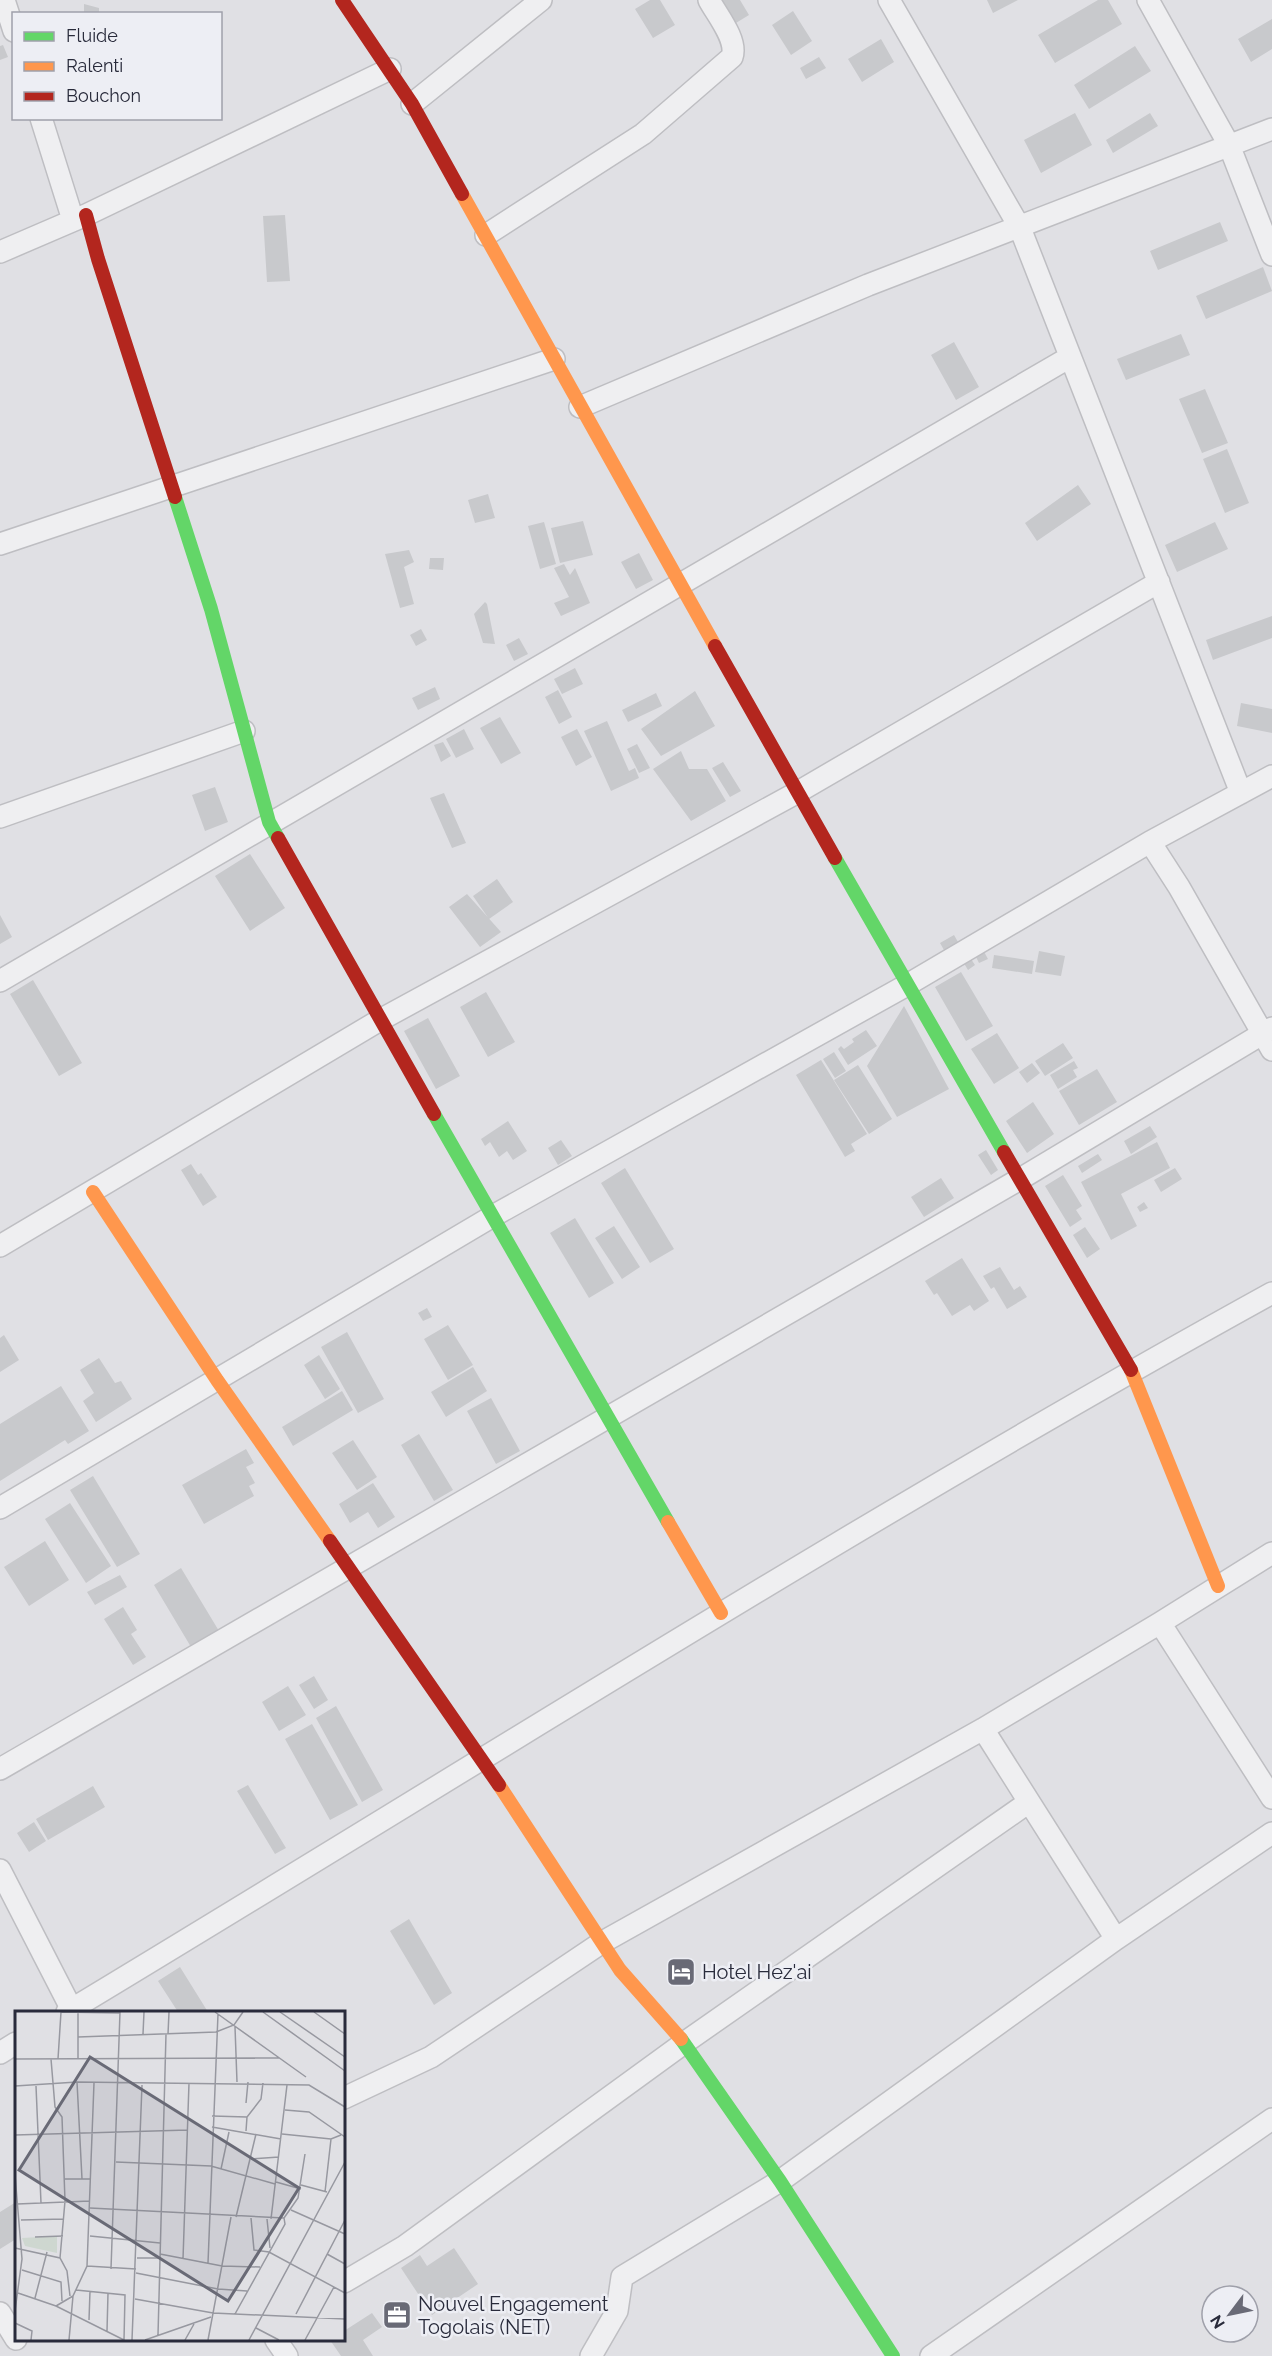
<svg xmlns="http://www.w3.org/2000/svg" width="1272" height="2356" viewBox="0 0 1272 2356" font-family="Raleway,sans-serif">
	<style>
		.building { fill: #c8c9cc }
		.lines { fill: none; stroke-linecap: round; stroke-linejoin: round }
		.street-casing { stroke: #bebec2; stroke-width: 24 }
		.street { stroke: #efeff1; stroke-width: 21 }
		.fast { stroke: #63d668; stroke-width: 14 }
		.slow { stroke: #ff974d; stroke-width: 14 }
		.jam { stroke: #b3261e; stroke-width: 14 }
		.labels { text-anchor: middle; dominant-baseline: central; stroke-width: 5; stroke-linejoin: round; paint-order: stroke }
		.poi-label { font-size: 20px; fill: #292b3b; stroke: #edeef4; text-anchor: start }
		.inset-road { fill: none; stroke: #9798a0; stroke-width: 1.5 }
		.view { fill: #696a76; fill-opacity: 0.15; stroke: #696a76; stroke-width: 3 }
		.inset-edge { fill: none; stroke: #292b3b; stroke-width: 3 }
	</style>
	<rect width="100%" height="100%" fill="#e0e0e4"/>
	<path class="building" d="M650,0H660L675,25L653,38L635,9Z
		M714,0H740L749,15L731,26Z
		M987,0H1018L993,13Z
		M1098,0H1108L1122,24L1055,63L1038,35Z
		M84,4L99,8V14H84Z
		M793,11L812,41L791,55L772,25Z
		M1272,19V49L1251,62L1238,39Z
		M881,39L894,62L862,82L848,59Z
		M3,45L8,57L0,60V46Z
		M1135,46L1151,71L1089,109L1074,85Z
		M819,57L826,68L806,79L800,68Z
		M1075,113L1092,145L1041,173L1024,140Z
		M1150,113L1158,126L1113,153L1106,140Z
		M285,215L290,281L267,282L263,216Z
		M1220,222L1228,241L1158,270L1150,251Z
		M1263,267L1272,291L1206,319L1196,296Z
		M1181,334L1190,355L1126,380L1117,359Z
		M954,342L979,387L956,400L931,355Z
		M1205,389L1228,443L1202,453L1179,399Z
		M1227,449L1249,503L1225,513L1203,459Z
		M1078,485L1091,504L1037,541L1025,523Z
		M488,494L495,518L475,523L468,500Z
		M583,521L593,555L560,563L551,528Z
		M544,522L556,564L540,569L528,526Z
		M1215,522L1228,549L1177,572L1165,545Z
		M409,550L414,562L404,567L414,604L400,608L385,554Z
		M639,553L653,580L636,589L621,562Z
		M430,558H444L443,570L429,569Z
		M564,564L570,575L575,568L590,603L561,616L554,603L569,597L554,568Z
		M485,602L487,604L495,644L483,643L474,614Z
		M1272,616V638L1213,660L1206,640Z
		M421,629L427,640L416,646L410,635Z
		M519,638L528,654L514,661L506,645Z
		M575,668L583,684L562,694L554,679Z
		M435,687L440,699L418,710L412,698Z
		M558,690L572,717L559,724L545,697Z
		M695,691L715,726L661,756L641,729Z
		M656,693L662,706L628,722L622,710Z
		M1241,703L1272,709V733L1237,726Z
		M500,717L521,753L501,764L480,728Z
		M607,721L629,771L635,768L639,778L611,791L584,731Z
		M464,729L474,749L456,758L446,739Z
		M577,729L592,757L576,766L561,737Z
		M443,742L451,756L441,762L434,745Z
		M637,744L650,768L639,773L627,749Z
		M681,751L689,769H707L726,801L691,821L653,769Z
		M723,762L741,791L730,797L712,768Z
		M215,787L228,822L205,831L192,795Z
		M444,793L466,843L452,848L430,798Z
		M250,854L285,908L250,931L215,876Z
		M497,879L513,902L489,919L473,896Z
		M467,894L501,932L480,947L449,907Z
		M0,915L12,937L0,944Z
		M954,935L958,942L944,950L940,943Z
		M982,948L988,959L979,963L974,953Z
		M1039,951L1065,956L1061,976L1035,972Z
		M994,955L1034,961L1032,974L992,968Z
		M969,956L975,965L968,970L962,960Z
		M961,972L993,1026L966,1041L935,987Z
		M33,980L82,1063L59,1076L10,994Z
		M486,992L515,1042L488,1057L460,1007Z
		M904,1006L949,1089L897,1117L867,1066Z
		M428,1018L460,1076L436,1089L404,1031Z
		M866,1030L877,1046L848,1065L838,1049L841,1046L844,1049L854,1042L852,1039Z
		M997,1033L1019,1068L994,1084L971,1049Z
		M1063,1043L1073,1058L1045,1076L1035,1061Z
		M834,1052L846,1071L835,1078L823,1059Z
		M821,1060L867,1134L851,1144L855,1151L845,1157L796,1075Z
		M1074,1061L1078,1068L1073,1070L1077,1077L1058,1089L1050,1075Z
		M1032,1063L1040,1073L1027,1083L1019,1072Z
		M858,1065L892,1119L869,1134L834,1080Z
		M1097,1069L1117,1102L1079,1125L1059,1091Z
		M1033,1102L1054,1134L1027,1153L1006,1121Z
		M508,1121L527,1151L513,1160L507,1151L499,1157L490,1142L485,1146L481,1139Z
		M1150,1126L1157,1137L1131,1154L1124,1141Z
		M561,1140L572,1156L558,1165L548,1148Z
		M1157,1142L1170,1168L1121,1194L1137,1226L1111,1240L1081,1182Z
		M986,1150L998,1170L991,1175L978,1155Z
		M1098,1154L1102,1160L1082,1173L1078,1166Z
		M191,1164L198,1175L201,1173L217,1197L203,1206L181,1170Z
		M625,1168L674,1249L650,1263L601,1183Z
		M1175,1168L1182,1179L1161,1192L1154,1180Z
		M1063,1175L1082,1206L1076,1210L1082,1219L1070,1227L1045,1186Z
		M941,1178L954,1198L924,1217L911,1197Z
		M1144,1202L1148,1208L1140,1212L1137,1207Z
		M575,1218L614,1283L589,1298L550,1233Z
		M614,1226L640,1267L622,1279L595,1238Z
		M1085,1227L1100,1249L1087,1258L1073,1235Z
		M962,1258L989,1301L974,1311L970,1305L952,1316L937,1293L934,1295L925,1281Z
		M1000,1267L1014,1290L1020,1286L1027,1297L1007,1309L994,1287L991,1289L983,1276Z
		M427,1308L432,1317L423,1321L418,1313Z
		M448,1325L473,1365L448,1380L424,1339Z
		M347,1332L384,1399L358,1413L321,1347Z
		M4,1335L19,1360L0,1372V1338Z
		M319,1355L340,1389L325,1399L304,1365Z
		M99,1358L115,1383L121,1381L132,1399L96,1422L83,1401L94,1393L80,1370Z
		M473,1367L487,1391L446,1417L431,1392Z
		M61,1386L89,1431L68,1444L65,1440L0,1481V1424Z
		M342,1391L353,1410L293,1446L282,1427Z
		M491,1398L520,1451L496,1464L467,1411Z
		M419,1434L453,1490L434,1501L401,1445Z
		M353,1440L377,1477L357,1490L332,1453Z
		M246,1449L254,1463L246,1467L255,1483L249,1486L254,1496L204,1524L182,1485Z
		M93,1476L140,1554L117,1567L70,1490Z
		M373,1483L395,1517L378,1528L368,1512L350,1523L339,1504Z
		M70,1503L111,1566L86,1583L45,1519Z
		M45,1541L69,1580L29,1606L4,1567Z
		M181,1568L219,1631L191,1647L154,1585Z
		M120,1575L127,1587L95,1605L87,1592Z
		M123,1607L137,1630L131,1634L146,1657L133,1665L104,1619Z
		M314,1676L328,1700L314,1709L299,1685Z
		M288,1686L306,1715L279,1731L262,1702Z
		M336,1706L383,1790L362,1802L316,1718Z
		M312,1724L358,1805L330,1820L285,1739Z
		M248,1785L286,1848L275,1854L237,1791Z
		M93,1786L105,1807L48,1840L36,1819Z
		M34,1822L46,1841L29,1852L17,1833Z
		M409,1919L452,1993L434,2005L390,1931Z
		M180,1967L208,2012H178L158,1981Z
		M16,2202V2239L0,2249V2212Z
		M454,2248L478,2284L432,2315L401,2268L420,2255L427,2266Z
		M372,2313L382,2327L363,2340L373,2356H341L330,2340H344V2331Z"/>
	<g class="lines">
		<g class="street-casing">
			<path id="street" d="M4,0L14,31
				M889,0L1020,228L1241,793
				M1148,0L1229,145L1272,255
				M412,104L541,0
				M41,118L73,220
				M486,235L643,134L732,57C738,40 717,15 709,0
				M0,252L86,215L390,69
				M580,407L868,285L1272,129
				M0,544L554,359
				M0,817L244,731
				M1150,842L1179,887L1272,1050
				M0,981L1070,357
				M0,1246L380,1020L798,792L1159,582
				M0,1508L493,1216L907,985L1150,842L1272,776
				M1160,1623L1272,1798
				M983,1729L1116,1939
				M0,1769L1020,1179L1272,1028
				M0,1870L73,2012
				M67,2012C467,1771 862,1519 1272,1293
				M0,2053L16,2043
				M344,2098L431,2057L601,1943L983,1729L1160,1623L1272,1553
				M344,2282L405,2246L684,2043L1029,1802
				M0,2313L16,2339
				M276,2340L287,2356
				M591,2356L617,2311L622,2277L780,2181L1116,1939L1272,1833
				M931,2356L1272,2119"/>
		</g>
		<use href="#street" class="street"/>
		<path class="fast" d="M175,497L211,609L269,822L278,838
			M835,858L1004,1152
			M434,1114L668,1522
			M681,2039L780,2181L893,2356"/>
		<path class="slow" d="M462,194L715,646
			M93,1192L217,1380L330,1541
			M1131,1370L1218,1586
			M668,1522L721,1613
			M499,1785L620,1970L681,2039"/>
		<path class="jam" d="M342,0L412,104L462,194
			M86,215L98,259L175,497
			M715,646L835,858
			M278,838L434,1114
			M1004,1152L1131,1370
			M330,1541L499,1785"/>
	</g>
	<defs>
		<g id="hotel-square" transform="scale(1.5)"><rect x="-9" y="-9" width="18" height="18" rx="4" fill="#696a76" stroke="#edeef4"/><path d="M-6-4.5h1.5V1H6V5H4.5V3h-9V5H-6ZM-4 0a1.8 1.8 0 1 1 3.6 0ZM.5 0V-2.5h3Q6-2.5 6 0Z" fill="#fff"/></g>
		<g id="office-square" transform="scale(1.5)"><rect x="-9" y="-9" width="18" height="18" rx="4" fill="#696a76" stroke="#edeef4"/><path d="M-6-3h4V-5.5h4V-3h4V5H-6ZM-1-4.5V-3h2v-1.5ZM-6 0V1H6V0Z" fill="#fff"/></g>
	</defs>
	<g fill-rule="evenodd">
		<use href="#hotel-square" x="681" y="1972"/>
		<use href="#office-square" x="397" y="2315"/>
	</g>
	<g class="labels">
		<g class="poi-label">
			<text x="702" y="1972">Hotel Hez'ai</text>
			<text x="418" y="2304">Nouvel Engagement<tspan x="418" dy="23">Togolais (NET)</tspan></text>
		</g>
	</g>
	<g transform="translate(15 2011)">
		<rect width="330" height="330" fill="#e0e0e4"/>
		<path d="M42,225V242L10,235L7,227Z" fill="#ced7d0"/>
		<path class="inset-road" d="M46,1L105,2M200,1L291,66M248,1L330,60M265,1L330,46M299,1L330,23M220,16L222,71M128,23L129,1M153,23L154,1M63,26L201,21L219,14L228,1M0,48L264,47M36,48L40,96L47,106L50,190L45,247M43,48L46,1M63,48V2M62,71L67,168M0,75L62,71L294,74L330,96M21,75L26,192M231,92L233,71M270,99L294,101L330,126M197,105L232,106M197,116L266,128M231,120L232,106L246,88L248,72M267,123L316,128L326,124M0,124L173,119M236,148L264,146M101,151L196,155L260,173M206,158L214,121M0,164L7,248L0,300M50,168H76M261,171L286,178M286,174L312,181M310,181L316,128M2,193L75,190M75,197L269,207M276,199L330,223M221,206L241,123M236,207L239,239L254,241L330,282M252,208L255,237M256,208L272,74M6,209L49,208M75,225L145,232M20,226L48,225M0,237L45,247L52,260L55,285M145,243L207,255L245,256M312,243L330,253M122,247H144M168,248L174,72M193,252L203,3M72,255L121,258M96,258L105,1M7,259L46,271L47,290M121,262L203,278L232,280M61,279L110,284L109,329M3,282L41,295L109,329M20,287L32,241M120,288L198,302L330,308M41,295L58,285M220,303L270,213L269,207L283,187L290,143M281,303L330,209M74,309L75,280M0,312L17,320L16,329M241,317L264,329M92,320L93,282M143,324L151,23M54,329L58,285L72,255L79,72M117,329L127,74M130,329L196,306M170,329L179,313M193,329L216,206M234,329L330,151M290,329L319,276"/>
		<path class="view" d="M75,46L284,177L213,290L4,159Z"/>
		<rect width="330" height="330" class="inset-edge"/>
	</g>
	<rect x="12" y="12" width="210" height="108" fill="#edeef4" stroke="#9fa0aa" stroke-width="1.5"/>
	<rect x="24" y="32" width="30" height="9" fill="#63d668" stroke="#9fa0aa" stroke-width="1.5"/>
	<text x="66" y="42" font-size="18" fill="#292b3b">Fluide</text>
	<rect x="24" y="62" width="30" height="9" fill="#ff974d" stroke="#9fa0aa" stroke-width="1.5"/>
	<text x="66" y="72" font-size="18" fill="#292b3b">Ralenti</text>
	<rect x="24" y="92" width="30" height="9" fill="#b3261e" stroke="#9fa0aa" stroke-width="1.5"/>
	<text x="66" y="102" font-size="18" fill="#292b3b">Bouchon</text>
	<g transform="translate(1230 2314) rotate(238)"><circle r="28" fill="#edeef4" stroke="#9fa0aa" stroke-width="1.5"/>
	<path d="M0-4.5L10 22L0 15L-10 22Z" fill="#696a76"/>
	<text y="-9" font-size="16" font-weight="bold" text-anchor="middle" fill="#292b3b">N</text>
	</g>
</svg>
